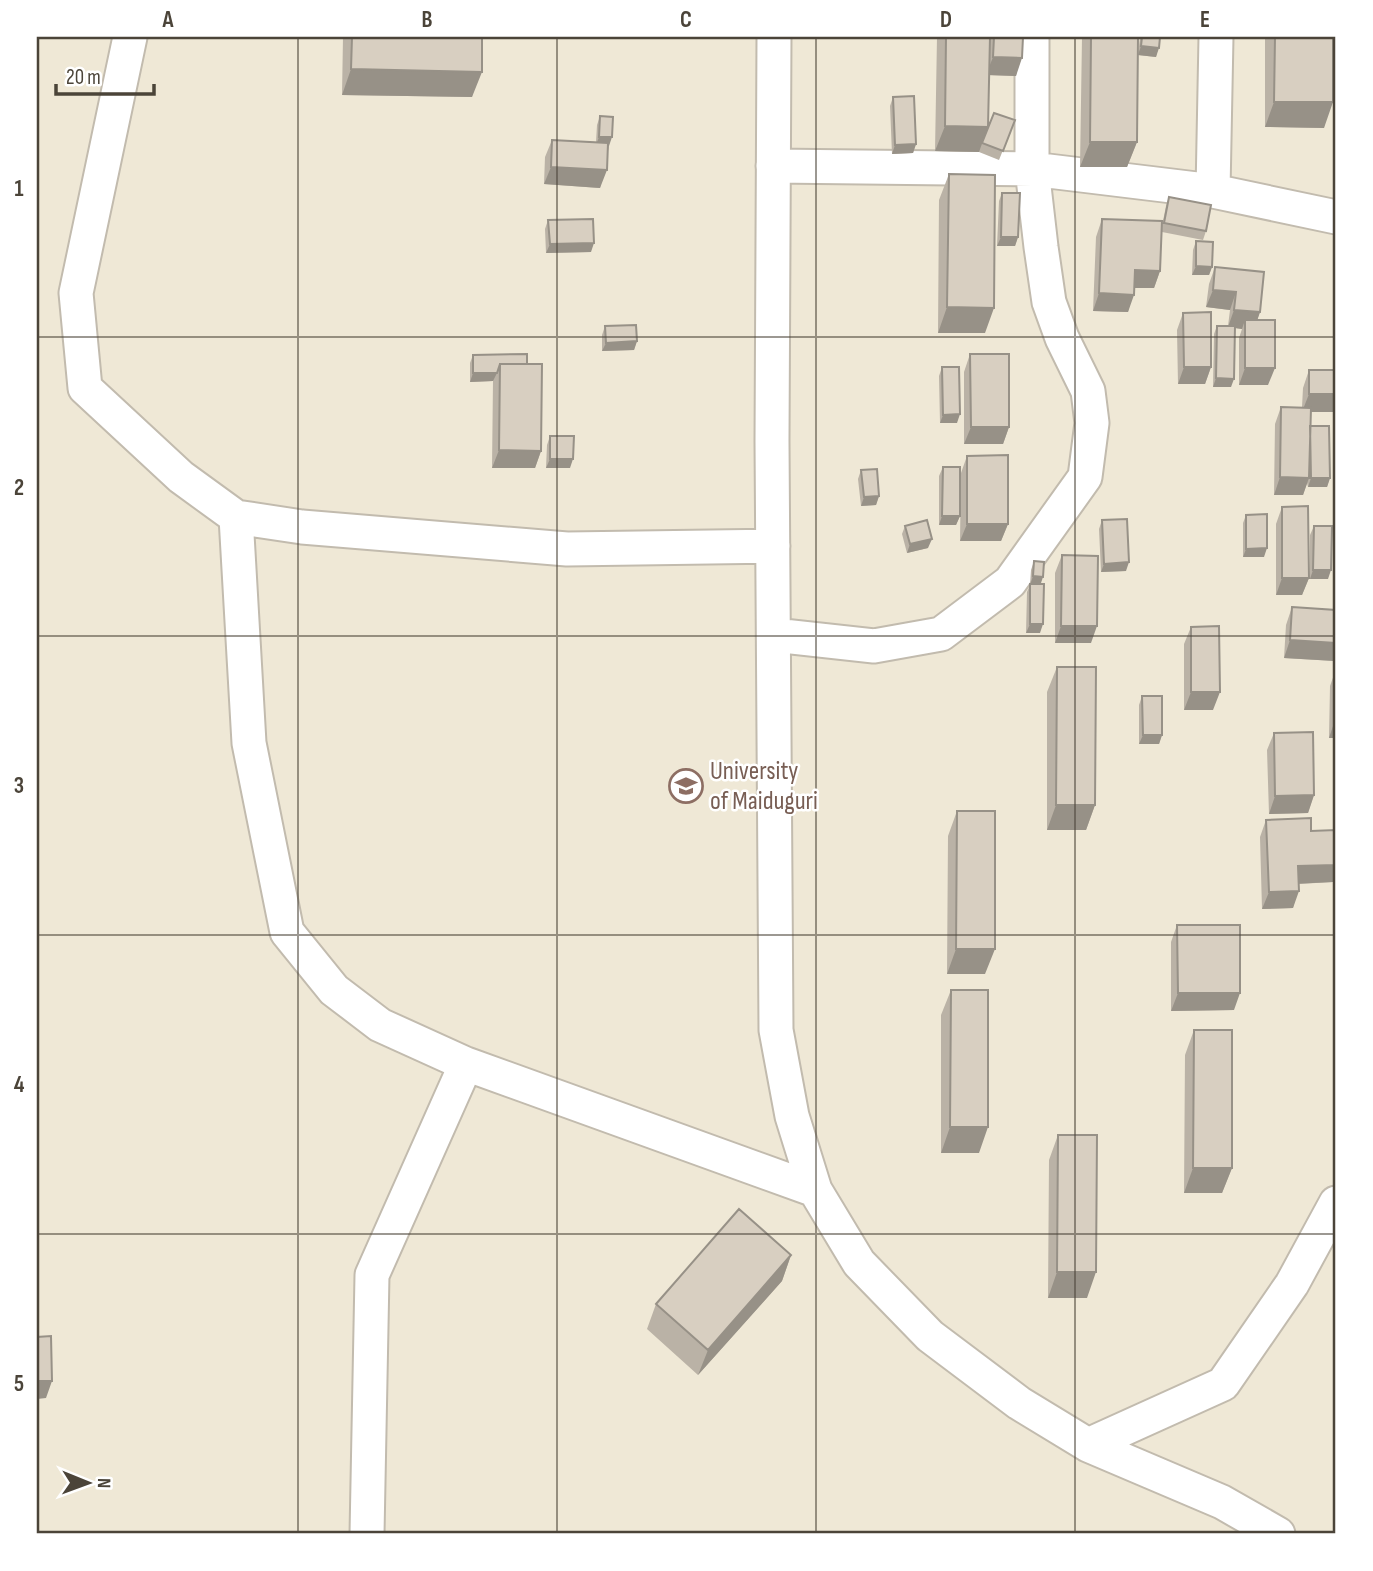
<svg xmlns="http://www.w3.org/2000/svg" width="1373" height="1571" viewBox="0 0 1373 1571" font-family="'Sofia Sans Condensed',sans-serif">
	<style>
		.education { fill: #efe8d6 }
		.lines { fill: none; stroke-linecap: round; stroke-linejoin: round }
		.street-casing { stroke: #c2bbae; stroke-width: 37 }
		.street { stroke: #fff; stroke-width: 33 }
		.wall { fill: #bab2a6 }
		.shaded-wall { fill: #979187 }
		.building { fill: #d8cfc1; stroke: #979187; stroke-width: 2 }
		.grid { fill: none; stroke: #4b4439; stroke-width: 2; stroke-opacity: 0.55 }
		.labels { text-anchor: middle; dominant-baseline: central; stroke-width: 5; stroke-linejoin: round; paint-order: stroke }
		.education-label { font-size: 26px; fill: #785e54; stroke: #fff; text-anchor: start }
		.neatline { fill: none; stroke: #4b4439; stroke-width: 2.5 }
		.grid-label { font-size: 23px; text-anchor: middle; font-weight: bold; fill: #4b4439 }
	</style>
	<rect width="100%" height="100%" fill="#f6f3ec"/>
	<path class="education" d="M37,37H1336V1534H37Z"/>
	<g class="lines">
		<g class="street-casing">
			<path id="street" d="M130,37L76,293L85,388L181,477L236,517L302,527L567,549L773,546
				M774,37L772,441L776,1030L792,1116L815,1190L859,1263L930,1336L1019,1403L1088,1445L1222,1502L1278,1534
				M773,166L1032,169L1213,191L1336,217
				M1213,191L1216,37
				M236,517L249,743L287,932L334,990L380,1025L466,1064L815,1190
				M774,635L874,646L941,634L1010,582L1085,477L1092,423L1088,391L1062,338L1049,302L1041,247L1032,169V37
				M1088,1445L1223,1384L1292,1284L1336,1203
				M367,1534L372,1275L466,1064"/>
		</g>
		<use href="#street" class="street"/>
	</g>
	<path class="wall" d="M343,37H482L472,97L342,95Z
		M937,37H1023L1016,76L989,75L988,127L1015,120L999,160L979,152L935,151Z
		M1082,37H1138L1137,142L1127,167H1080Z
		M1140,37H1160L1156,57L1138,55Z
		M1265,37H1333L1324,128L1265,127Z
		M893,97L916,144L913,153L892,154L890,106Z
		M600,116L609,146L600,188L544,184L545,157L552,140L596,142L597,125Z
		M949,174L985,333H938L939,200Z
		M1002,193L1018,237L1015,246H997L999,201Z
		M1169,197L1206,231L1203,240L1162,232L1160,271L1154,288H1134L1128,312L1093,311L1096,237L1102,219L1162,226L1166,206Z
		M548,220L591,252L546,253L545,229Z
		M1196,241L1212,267L1209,275H1192L1193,250Z
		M1215,267L1260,312L1257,320L1268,385H1239V338L1242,329L1235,328L1231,387H1213L1214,334L1217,326H1228L1230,310L1206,307L1209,284Z
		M1183,313L1211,367L1205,384H1178L1177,330Z
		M605,326L637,341L634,350L602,351V335Z
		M970,354L1009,427L1003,444H964V372Z
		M473,355L527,364L541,451L535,468H492L493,381L470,382V363Z
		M942,367L957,423H940L939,376Z
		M1309,370L1310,426L1330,478L1327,487H1308L1307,483L1303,495H1274L1275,424L1281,407H1302L1303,388Z
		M550,436L570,468H546L547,445Z
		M967,456L1008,524L1001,541H960L961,473Z
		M943,467L960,516L956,525H939V476Z
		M861,470L879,496L876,505L861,506L858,479Z
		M1282,507L1309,578L1302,595H1276V524Z
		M1246,515L1264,557H1243V523Z
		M1102,520L1126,571L1101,572L1099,529Z
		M905,526L928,548L907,553L902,534Z
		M1314,526L1328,579H1310V535Z
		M1062,555L1091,643H1055V573Z
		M1034,561L1040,584V633H1026L1027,592L1030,585L1031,570Z
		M1292,607L1335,661L1284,658L1286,625Z
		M1191,627L1213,710H1184V644Z
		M1057,667L1095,805L1086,830H1047V692Z
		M1336,669V738H1329L1330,686Z
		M1142,696L1162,735L1159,744H1139V705Z
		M1274,733L1314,795L1308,813L1269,814L1267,750Z
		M957,811L985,974H947L948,836Z
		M1266,820L1311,831L1333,882L1299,884L1293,908L1262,909L1260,837Z
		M1177,925L1234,1010L1171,1011V942Z
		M951,990L979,1153H941V1015Z
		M1194,1030L1232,1168L1222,1193H1184L1185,1055Z
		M1058,1135L1087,1298H1048L1049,1160Z
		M791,1255L782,1281L698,1375L647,1329L656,1304Z"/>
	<path class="shaded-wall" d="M1141,46L1159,48L1156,57L1138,55Z
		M993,57L1022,58L1016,76L986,75Z
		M351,69L482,72L472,97L342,95Z
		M1274,102H1333L1324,128L1265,127Z
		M945,126L988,127L979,152L935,151Z
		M599,137H612L609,146L596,145Z
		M1090,142H1137L1127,167H1080Z
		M916,144L913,153L892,154L895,145Z
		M551,167L607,170L600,188L544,184Z
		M1001,237H1018L1015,246H997Z
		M594,243L591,252L546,253L550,244Z
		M1196,266L1212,267L1209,275H1192Z
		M1135,270L1160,271L1154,288H1128Z
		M1213,290L1236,292L1230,310L1206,307Z
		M1099,293L1134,295L1128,312L1093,311Z
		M947,307L994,308L985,333H938Z
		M1234,310L1260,312L1254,330L1245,320L1242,329L1228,327Z
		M637,341L634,350L602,351L606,343Z
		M1184,367H1211L1205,384H1178Z
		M1245,368H1275L1268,385H1239Z
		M473,373H497L493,381L470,382Z
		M1216,378L1234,379L1231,387H1213Z
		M1309,394H1336V412H1302Z
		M960,414L957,423H940L943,415Z
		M971,427H1009L1003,444H964Z
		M499,450L541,451L535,468H492Z
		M550,459H573L570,468H546Z
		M1280,477L1309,478L1303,495H1274Z
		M1311,478H1330L1327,487H1308Z
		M879,496L876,505L861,506L864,497Z
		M942,516H960L956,525H939Z
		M967,524H1008L1001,541H960Z
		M932,539L928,548L907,553L910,544Z
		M1267,548L1264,557H1243L1246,549Z
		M1129,562L1126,571L1101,572L1104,564Z
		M1313,570H1331L1328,579H1310Z
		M1033,576L1043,577L1040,586L1030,585Z
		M1282,578H1309L1302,595H1276Z
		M1030,624H1043L1040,633H1026Z
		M1061,626H1097L1091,643H1055Z
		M1290,640L1336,643L1335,661L1284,658Z
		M1191,692H1220L1213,710H1184Z
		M1335,720L1336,738H1329Z
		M1143,735H1162L1159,744H1139Z
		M1314,795L1308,813L1269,814L1275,796Z
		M1056,805H1095L1086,830H1047Z
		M1336,865V872L1333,882L1292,884L1298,866Z
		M1299,891L1293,908L1262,909L1269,892Z
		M956,949H995L985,974H947Z
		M1178,993H1240L1234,1010L1171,1011Z
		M950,1127H988L979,1153H941Z
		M1193,1168H1232L1222,1193H1184Z
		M791,1255L782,1281L698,1375L708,1350Z
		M1057,1272H1096L1087,1298H1048Z
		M37,1381H52L46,1398L37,1399Z"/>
	<path class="building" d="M352,37H482V72L351,69Z
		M946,37H990L988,127L945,126Z
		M994,37H1023L1022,58L993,57Z
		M1091,37H1138L1137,142H1090Z
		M1142,37H1160L1159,48L1141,46Z
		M1275,37H1333V102H1274Z
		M914,96L916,144L895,145L893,97Z
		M994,113L1015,120L1003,151L982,143Z
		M600,116L613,117L612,137H599Z
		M552,140L608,143L607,170L551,167Z
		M949,174L995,175L994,308L947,307Z
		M1002,193H1020L1018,237H1001Z
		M1169,197L1211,205L1206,231L1164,223Z
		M593,219L594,243L550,244L548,220Z
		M1102,219L1162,221L1160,271L1135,270L1134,295L1099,293Z
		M1196,241L1213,242L1212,267L1196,266Z
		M1215,267L1264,272L1260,312L1234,310L1236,292L1213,290Z
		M1211,312V367H1184L1183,313Z
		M1245,320H1275V368H1245Z
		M636,325L637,341L606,343L605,326Z
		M1217,326H1235L1234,379L1216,378Z
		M527,354V364H500L497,373H473V355Z
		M970,354H1009V427H971Z
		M500,364H542L541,451L499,450Z
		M942,367H959L960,414L943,415Z
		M1309,370H1336V394H1309Z
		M1281,407L1311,408L1309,478L1280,477Z
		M1310,426H1329L1330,478H1311Z
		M550,436H574L573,459H550Z
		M1008,455V524H967V456Z
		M943,467H960V516H942Z
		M877,469L879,496L864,497L861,470Z
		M1308,506L1309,578H1282V507Z
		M1267,514V548L1246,549V515Z
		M1127,519L1129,562L1104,564L1102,520Z
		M927,520L932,539L910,544L905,526Z
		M1314,526H1332L1331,570H1313Z
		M1062,555L1098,556L1097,626H1061Z
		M1034,561L1044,562L1043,577L1033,576Z
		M1030,584H1044L1043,624H1030Z
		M1292,607L1336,610V643L1290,640Z
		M1219,626L1220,692H1191V627Z
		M1057,667H1096L1095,805H1056Z
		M1336,672V720H1335Z
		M1142,696H1162V735H1143Z
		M1313,732L1314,795L1275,796L1274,733Z
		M957,811H995V949H956Z
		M1311,818V831L1336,830V865L1298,866L1299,891L1269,892L1266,820Z
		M1177,925H1240V993H1178Z
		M951,990H988V1127H950Z
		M1194,1030H1232V1168H1193Z
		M1058,1135H1097L1096,1272H1057Z
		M739,1209L791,1255L708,1350L656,1304Z
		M51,1336L52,1381H37V1337Z"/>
	<path class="grid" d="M298,37V1534M557,37V1534M816,37V1534M1075,37V1534M37,337H1336M37,636H1336M37,935H1336M37,1234H1336"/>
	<defs>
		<g id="university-ring" transform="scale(1.75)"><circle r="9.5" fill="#fff" stroke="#8d6e63" stroke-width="1.5"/><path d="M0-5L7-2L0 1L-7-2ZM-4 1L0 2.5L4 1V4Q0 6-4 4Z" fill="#8d6e63"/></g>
	</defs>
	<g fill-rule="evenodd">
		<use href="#university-ring" x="686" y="786"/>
	</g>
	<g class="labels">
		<g class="education-label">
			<text x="710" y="771">University<tspan x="710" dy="30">of Maiduguri</tspan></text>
		</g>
	</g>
	<rect width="1373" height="1571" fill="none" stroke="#ffffff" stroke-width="77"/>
	<g transform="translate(88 1483) rotate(91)" stroke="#ffffff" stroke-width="5" paint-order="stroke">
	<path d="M0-5L12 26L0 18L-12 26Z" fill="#4b4439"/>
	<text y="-10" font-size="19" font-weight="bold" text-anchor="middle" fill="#4b4439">N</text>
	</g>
	<path d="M56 84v10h98v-10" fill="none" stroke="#4b4439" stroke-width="3.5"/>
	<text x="66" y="84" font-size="21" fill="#4b4439" stroke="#ffffff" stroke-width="5" paint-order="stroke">20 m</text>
	<rect x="38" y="38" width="1296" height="1494" class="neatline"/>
	<g class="grid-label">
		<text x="168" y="27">A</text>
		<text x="427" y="27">B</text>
		<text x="686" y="27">C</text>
		<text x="946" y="27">D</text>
		<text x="1205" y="27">E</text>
		<text x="19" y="196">1</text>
		<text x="19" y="495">2</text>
		<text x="19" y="793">3</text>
		<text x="19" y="1092">4</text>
		<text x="19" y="1391">5</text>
	</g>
</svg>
